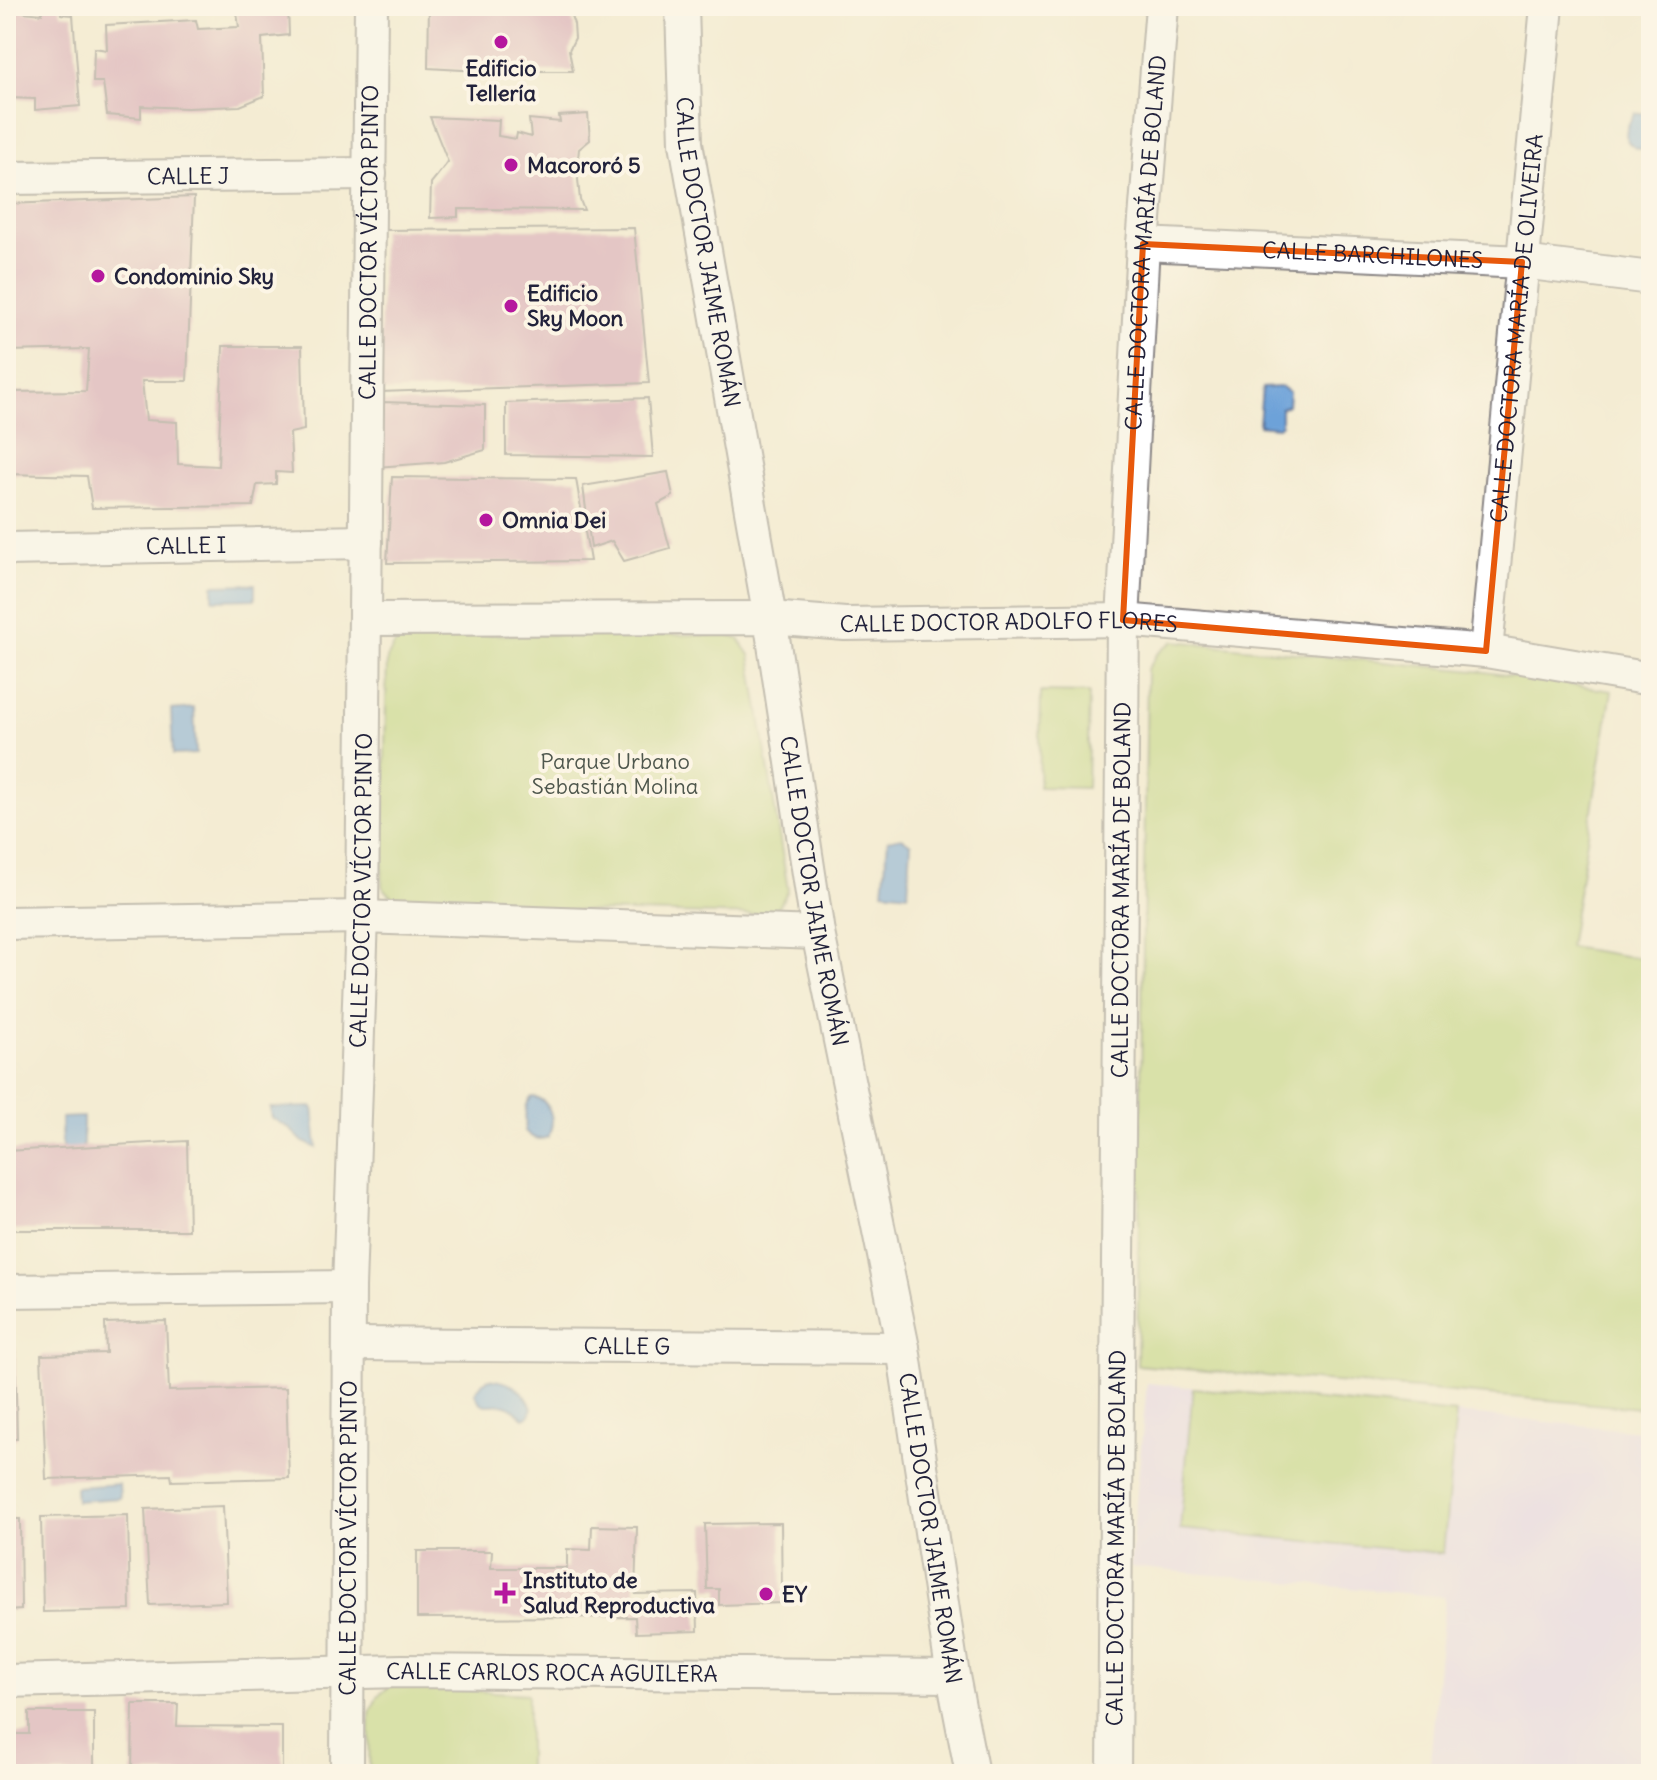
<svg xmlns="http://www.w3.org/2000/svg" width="1657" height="1780" viewBox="0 0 1657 1780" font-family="Delius,sans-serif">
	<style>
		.built { fill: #e4d3f1 }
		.green { fill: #b9d277; stroke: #6e7a59; stroke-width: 2 }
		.water { fill: #6da2d9; stroke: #48628a; stroke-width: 2 }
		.building { fill: #d198b3 }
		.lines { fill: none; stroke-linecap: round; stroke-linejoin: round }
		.minor-casing { stroke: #8b8787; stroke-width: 36 }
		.minor { stroke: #fff; stroke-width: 32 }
		.marked { fill: none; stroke: #e8590c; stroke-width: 6; stroke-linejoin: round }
		.poi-dot { fill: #b5179e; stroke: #fcf5e5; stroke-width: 3 }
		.labels { text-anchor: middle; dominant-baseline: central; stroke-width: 8; stroke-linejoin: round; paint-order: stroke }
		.poi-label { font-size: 22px; font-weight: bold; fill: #22223b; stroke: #fcf5e5; text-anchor: start }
		.street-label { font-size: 22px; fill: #22223b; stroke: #fcf5e5 }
		.park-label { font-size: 22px; fill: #4f574d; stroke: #fcf5e5 }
	</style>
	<rect width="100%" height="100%" fill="#fcf5e5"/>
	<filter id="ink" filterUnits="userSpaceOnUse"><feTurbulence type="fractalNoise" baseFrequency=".0125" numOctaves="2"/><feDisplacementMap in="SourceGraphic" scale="16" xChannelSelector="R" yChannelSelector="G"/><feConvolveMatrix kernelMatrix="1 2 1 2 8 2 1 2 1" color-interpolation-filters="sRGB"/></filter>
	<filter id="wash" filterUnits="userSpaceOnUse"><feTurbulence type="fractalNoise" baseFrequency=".006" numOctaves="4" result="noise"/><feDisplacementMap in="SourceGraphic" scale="32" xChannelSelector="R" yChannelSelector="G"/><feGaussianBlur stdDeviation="1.8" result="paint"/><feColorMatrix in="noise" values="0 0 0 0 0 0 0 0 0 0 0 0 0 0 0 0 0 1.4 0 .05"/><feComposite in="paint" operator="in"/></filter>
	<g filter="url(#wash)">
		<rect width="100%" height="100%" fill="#f4ecd3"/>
		<path class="built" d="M1147,1383L1651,1432V1774H1429L1445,1597L1130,1567Z"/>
		<path class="green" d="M409,634L728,635L739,639L750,655L788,890L779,907L763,915L409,907L394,899L382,886L387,658L397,641Z
			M1174,641L1485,672L1612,691L1569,947L1651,960V1409L1137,1365L1147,670L1157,654Z
			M1041,692L1089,693L1087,788L1039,787Z
			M1193,1388L1456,1413L1443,1554L1180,1529Z
			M390,1686L528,1694V1774H369L370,1712L378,1696Z"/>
		<path class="water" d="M1635,113H1651V150C1622,150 1621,133 1635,113Z
			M1282,387L1289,392L1288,405L1281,408V424L1278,427L1259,425L1262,388Z
			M255,584V599L213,600V585Z
			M194,708L196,754L173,755L171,710Z
			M901,837L911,844L908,894L883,891L888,840Z
			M532,1097C551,1099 556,1121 548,1137C538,1141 533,1139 525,1131C527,1118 522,1108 532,1097Z
			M313,1107L317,1148L303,1142L289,1128L272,1118L270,1108Z
			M83,1117V1150L62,1151L61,1118Z
			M489,1379C509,1381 525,1389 532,1408L529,1415L524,1418C519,1415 514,1409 509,1406C495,1399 483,1415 475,1393L483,1382Z
			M119,1484L120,1498L76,1501L75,1487Z"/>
		<g id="blocks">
			<path class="building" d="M6,6H22L24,12L42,14V6H60L61,14L73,15L80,106L35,110V99L10,98L11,111H6Z
				M236,6H288L289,35L262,38L264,96L240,106L187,108L141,106V118L107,115L103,82H93L94,48L107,50L106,25L196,20L198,29L239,27Z
				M429,6H570V13L574,24L575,38L569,50L573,71H534L522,77H500L480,71L428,68Z
				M588,114L590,140L579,149L577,169L580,200L584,210L458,209V217L430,218L431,183L448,162L430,117L499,120L498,136L516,139L517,133L531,137L529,119L560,122L559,116Z
				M194,197L187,381H142L146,420L177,422L178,464L218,466L223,346H302L304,430L290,433L292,473L276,472V484L257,485L253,506L92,508L87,476L6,474V392L86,391L89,349L6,351V204Z
				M634,228L649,383L380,392L382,230Z
				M648,398L653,457L506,455V403Z
				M380,402L485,405V450L444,462L376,467Z
				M668,472L673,496L658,504L670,548L624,561L612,541L591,548L583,486Z
				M392,477L576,479L590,561L387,563Z
				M187,1141L189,1230H6V1151Z
				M166,1321L169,1391L286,1388L289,1478L172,1481L171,1475L46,1479L41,1355L106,1353L105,1323Z
				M6,1347H15L17,1439H6Z
				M223,1506L227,1602L150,1605L145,1509Z
				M128,1515L130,1610L43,1612L41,1517Z
				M6,1519H20L21,1610L6,1611Z
				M781,1523L782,1603L719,1605V1589H707L705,1524Z
				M592,1526L637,1527L635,1594L697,1593L698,1631L636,1633L635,1617L417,1618V1551H492L491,1568H567V1549L591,1550Z
				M133,1704H178L177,1726L282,1727V1774H132Z
				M29,1712H94V1774H6V1734H29Z"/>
		</g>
	</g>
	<g filter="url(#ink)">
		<use href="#blocks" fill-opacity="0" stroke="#8b8787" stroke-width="2"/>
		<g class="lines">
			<g class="minor-casing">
				<g id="minor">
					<path id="s1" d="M682,6L686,143L770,618L818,933L903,1348L953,1676L972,1774"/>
					<path id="s2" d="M6,178L370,174"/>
					<path id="s3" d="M1143,244L1522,262L1651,278"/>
					<path id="s4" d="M6,549L366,542"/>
					<path id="s5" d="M365,619L770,618L845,624L1123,620L1486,651L1651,679"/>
					<path id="s6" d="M1486,651L1547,6"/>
					<path d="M6,923L362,917L818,933"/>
					<path d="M6,1291L349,1287"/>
					<path id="s7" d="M349,1344L903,1348"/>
					<path id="s8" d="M6,1681L402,1671L953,1676"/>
					<path id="s9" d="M347,1774L349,1287L362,917L371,6"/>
					<path id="s10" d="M1114,1774L1123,620L1143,244L1162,6"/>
				</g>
			</g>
			<use href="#minor" class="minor"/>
		</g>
	</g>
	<path d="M0 0H1657V1780H0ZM1143,244L1522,262L1486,651L1123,620Z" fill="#f4ecd3" fill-opacity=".55" fill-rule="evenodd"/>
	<path class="marked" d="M1143,244L1522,262L1486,651L1123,620Z"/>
	<g class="poi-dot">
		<circle cx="501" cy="42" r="8"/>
		<circle cx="511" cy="165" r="8"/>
		<circle cx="98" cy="276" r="8"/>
		<circle cx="511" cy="306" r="8"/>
		<circle cx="486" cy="520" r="8"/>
		<path d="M501 1581h8v8h8v8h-8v8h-8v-8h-8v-8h8z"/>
		<circle cx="766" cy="1594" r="8"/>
	</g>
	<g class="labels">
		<g class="poi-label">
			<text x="501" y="68" text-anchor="middle">Edificio<tspan x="501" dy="25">Tellería</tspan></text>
			<text x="527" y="165">Macororó 5</text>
			<text x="114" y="276">Condominio Sky</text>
			<text x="527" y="293">Edificio<tspan x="527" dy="25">Sky Moon</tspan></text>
			<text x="502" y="520">Omnia Dei</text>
			<text x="523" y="1580">Instituto de<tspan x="523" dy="25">Salud Reproductiva</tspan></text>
			<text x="782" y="1594">EY</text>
		</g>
		<g class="street-label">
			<text stroke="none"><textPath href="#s2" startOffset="182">CALLE J</textPath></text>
			<text stroke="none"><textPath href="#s9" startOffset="1532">CALLE DOCTOR VÍCTOR PINTO</textPath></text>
			<text stroke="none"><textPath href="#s10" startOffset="1532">CALLE DOCTORA MARÍA DE BOLAND</textPath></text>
			<text stroke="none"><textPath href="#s1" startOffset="248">CALLE DOCTOR JAIME ROMÁN</textPath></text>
			<text stroke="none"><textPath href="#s3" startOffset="230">CALLE BARCHILONES</textPath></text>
			<text stroke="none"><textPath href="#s6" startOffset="324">CALLE DOCTORA MARÍA DE OLIVEIRA</textPath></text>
			<text stroke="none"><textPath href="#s4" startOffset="180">CALLE I</textPath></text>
			<text stroke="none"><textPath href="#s5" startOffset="644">CALLE DOCTOR ADOLFO FLORES</textPath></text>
			<text stroke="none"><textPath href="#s10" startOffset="884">CALLE DOCTORA MARÍA DE BOLAND</textPath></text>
			<text stroke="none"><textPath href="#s9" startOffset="884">CALLE DOCTOR VÍCTOR PINTO</textPath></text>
			<text stroke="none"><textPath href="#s1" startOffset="896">CALLE DOCTOR JAIME ROMÁN</textPath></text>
			<text stroke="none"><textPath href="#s7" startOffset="278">CALLE G</textPath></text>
			<text stroke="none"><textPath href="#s1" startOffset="1544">CALLE DOCTOR JAIME ROMÁN</textPath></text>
			<text stroke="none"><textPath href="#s10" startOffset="236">CALLE DOCTORA MARÍA DE BOLAND</textPath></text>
			<text stroke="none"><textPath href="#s9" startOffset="236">CALLE DOCTOR VÍCTOR PINTO</textPath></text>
			<text stroke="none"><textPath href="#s8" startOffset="546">CALLE CARLOS ROCA AGUILERA</textPath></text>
		</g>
		<g class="park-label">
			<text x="615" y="761">Parque Urbano<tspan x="615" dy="25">Sebastián Molina</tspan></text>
		</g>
	</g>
	<rect width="1657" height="1780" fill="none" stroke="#fcf5e5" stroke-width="32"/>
</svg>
